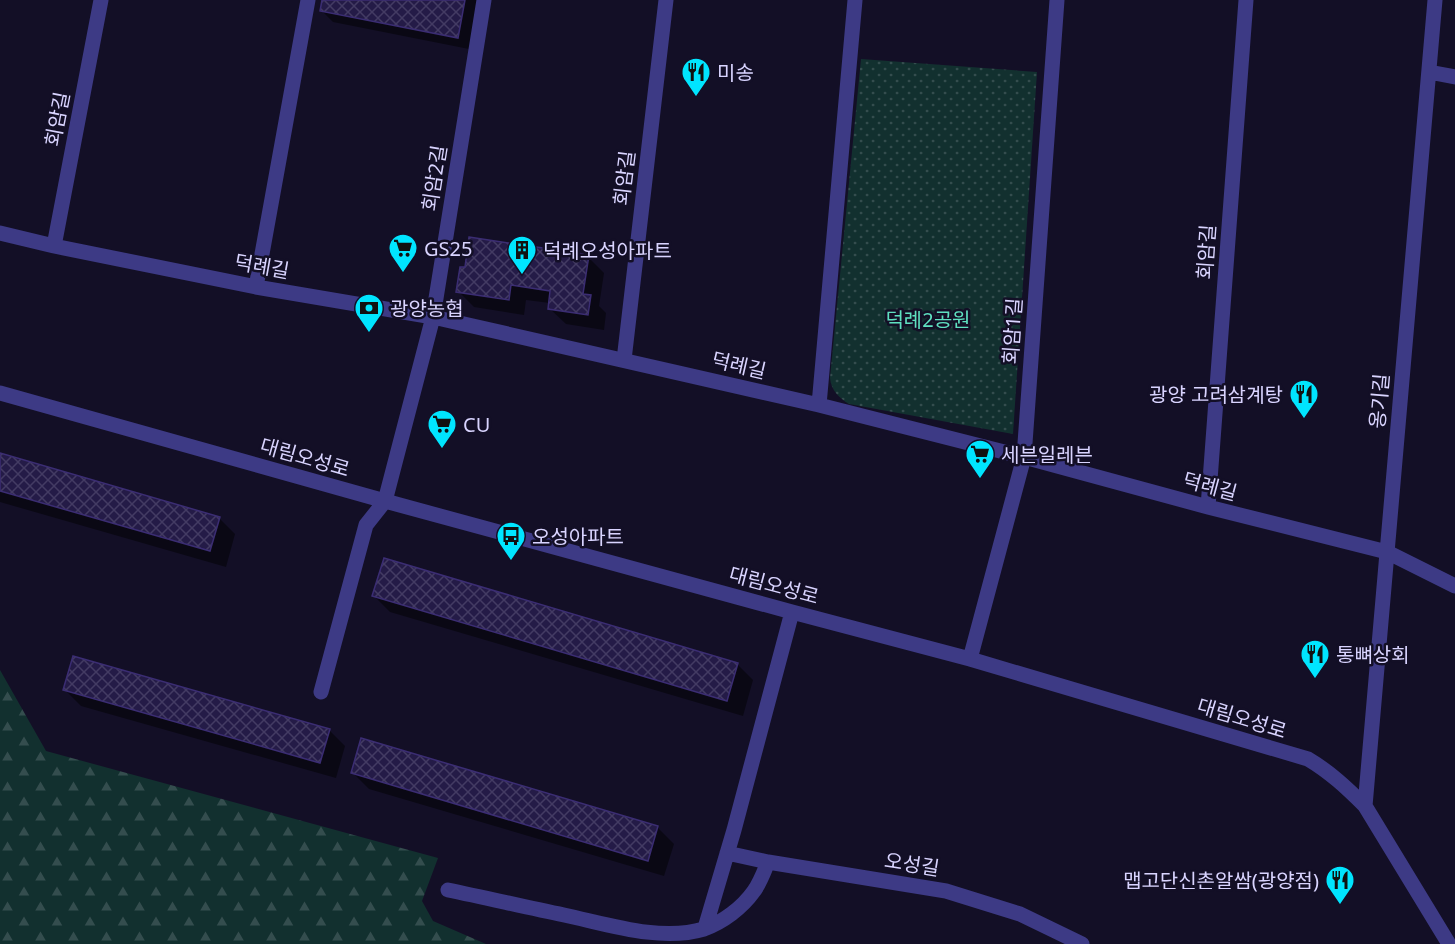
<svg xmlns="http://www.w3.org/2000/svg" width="1455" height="944" viewBox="0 0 1455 944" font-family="'Noto Sans','Noto Sans KR',sans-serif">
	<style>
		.green { fill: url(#green-dots) }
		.forest { fill: url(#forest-firs) }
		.shadow { fill: #0007 }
		.building { fill: url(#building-cross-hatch); stroke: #3b2d73; stroke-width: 1.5 }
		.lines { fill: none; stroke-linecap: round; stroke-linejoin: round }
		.minor { stroke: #3d3a85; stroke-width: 15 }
		.labels { text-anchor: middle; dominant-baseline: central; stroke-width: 5; stroke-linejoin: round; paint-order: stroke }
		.poi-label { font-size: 20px; fill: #d9d4ff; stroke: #130f26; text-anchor: start }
		.street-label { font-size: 20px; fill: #d9d4ff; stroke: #130f26 }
		.park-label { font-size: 20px; fill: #5fe0c0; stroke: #130f26 }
	</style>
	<defs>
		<pattern id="green-dots" width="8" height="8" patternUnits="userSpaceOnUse" patternTransform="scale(1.5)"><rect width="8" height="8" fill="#12302f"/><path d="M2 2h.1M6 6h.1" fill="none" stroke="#344d4e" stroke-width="1.8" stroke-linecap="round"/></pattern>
		<pattern id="forest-firs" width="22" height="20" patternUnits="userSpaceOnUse" patternTransform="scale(1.5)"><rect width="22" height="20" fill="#12302f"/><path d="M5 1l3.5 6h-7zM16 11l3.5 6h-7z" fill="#344d4e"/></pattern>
		<pattern id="building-cross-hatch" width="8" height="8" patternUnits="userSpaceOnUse" patternTransform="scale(1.5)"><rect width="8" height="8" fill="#241b47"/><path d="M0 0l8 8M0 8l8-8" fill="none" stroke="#433b63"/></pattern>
	</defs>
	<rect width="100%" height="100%" fill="#130f26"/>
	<path class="green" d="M861,59L1037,72L1013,434L849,404C839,398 831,390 830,378Z"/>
	<path class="forest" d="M0,670L46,751L438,858L422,901L433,921L486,944H0Z"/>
	<path class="shadow" d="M324,0H478L469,49L333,22L322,11Z
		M588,257L604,273L599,306L606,313L604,330L566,324L549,308L550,303L526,300L524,315L474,307L458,291Z
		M0,455L219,518L235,534L226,567L0,502Z
		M374,596L737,664L753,680L743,716L390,612Z
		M65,690L329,730L345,746L336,778L81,706Z
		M362,740L658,828L674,844L664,876L369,789L353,773Z"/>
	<path class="building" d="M322,0H465L458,38L320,11Z
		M469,237L589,255L583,294L591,295L588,315L548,309L550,291L511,285L509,300L456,292L460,267H465Z
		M0,453L220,517L210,551L0,491Z
		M384,558L738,663L727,701L372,596Z
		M73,656L330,729L320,763L63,690Z
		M361,738L658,826L648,861L351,773Z"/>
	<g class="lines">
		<path class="minor" d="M1429,72L1455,77
			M0,233L54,246L256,287L433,317L819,405L1024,457L1208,507L1387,552L1455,586
			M54,246L101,0
			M256,287L308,0
			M624,360L666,0
			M0,393L385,501L792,612L970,659L1308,759C1330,772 1347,788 1365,806L1449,944
			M819,405L855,0
			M1208,507L1246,0
			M970,659L1024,457L1057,0
			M321,692L366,525L385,501L433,317L484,0
			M1365,806L1435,0
			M727,853L768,862L946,891L1020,914L1082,944
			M448,890C487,898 525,907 564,915C607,924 660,942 704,929C723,922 742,908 754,891C760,883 764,872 768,862
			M705,928L734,830L792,612"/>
	</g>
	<defs>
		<g id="restaurant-pin" transform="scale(1.5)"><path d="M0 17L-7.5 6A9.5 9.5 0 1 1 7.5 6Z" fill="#00e5ff" stroke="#130f26"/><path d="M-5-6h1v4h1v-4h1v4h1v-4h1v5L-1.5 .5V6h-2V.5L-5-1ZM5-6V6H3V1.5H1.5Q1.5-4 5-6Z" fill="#111"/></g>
		<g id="supermarket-pin" transform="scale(1.5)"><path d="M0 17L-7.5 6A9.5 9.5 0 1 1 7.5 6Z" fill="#00e5ff" stroke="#130f26"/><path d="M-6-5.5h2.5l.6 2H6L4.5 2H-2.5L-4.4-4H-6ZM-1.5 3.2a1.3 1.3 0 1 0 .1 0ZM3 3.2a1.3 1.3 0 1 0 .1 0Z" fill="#111"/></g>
		<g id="building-pin" transform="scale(1.5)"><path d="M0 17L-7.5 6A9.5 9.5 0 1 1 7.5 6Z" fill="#00e5ff" stroke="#130f26"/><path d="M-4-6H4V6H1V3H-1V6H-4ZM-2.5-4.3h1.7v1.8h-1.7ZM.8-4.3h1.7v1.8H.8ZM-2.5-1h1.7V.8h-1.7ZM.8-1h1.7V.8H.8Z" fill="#111"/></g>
		<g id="bank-pin" transform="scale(1.5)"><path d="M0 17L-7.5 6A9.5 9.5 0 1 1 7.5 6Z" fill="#00e5ff" stroke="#130f26"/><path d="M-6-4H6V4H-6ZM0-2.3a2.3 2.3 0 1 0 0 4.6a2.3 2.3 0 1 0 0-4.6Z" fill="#111"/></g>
		<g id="bus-pin" transform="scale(1.5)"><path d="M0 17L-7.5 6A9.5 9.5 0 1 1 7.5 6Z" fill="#00e5ff" stroke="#130f26"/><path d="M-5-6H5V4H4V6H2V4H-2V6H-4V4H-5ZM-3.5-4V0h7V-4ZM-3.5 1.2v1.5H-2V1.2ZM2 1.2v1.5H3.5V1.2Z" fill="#111"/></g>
	</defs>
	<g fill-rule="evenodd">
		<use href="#restaurant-pin" x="696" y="72"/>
		<use href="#supermarket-pin" x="403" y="248"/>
		<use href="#building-pin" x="522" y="250"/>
		<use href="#bank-pin" x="369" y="308"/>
		<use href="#restaurant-pin" x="1304" y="394"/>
		<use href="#supermarket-pin" x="442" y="424"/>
		<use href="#supermarket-pin" x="980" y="454"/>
		<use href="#bus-pin" x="511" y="536"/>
		<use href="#restaurant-pin" x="1315" y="654"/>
		<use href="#restaurant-pin" x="1340" y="880"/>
	</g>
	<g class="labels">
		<g class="poi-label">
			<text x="717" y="72">미송</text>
			<text x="424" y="248">GS25</text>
			<text x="543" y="250">덕례오성아파트</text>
			<text x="390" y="308">광양농협</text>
			<text x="1283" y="394" text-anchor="end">광양 고려삼계탕</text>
			<text x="463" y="424">CU</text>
			<text x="1001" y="454">세븐일레븐</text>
			<text x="532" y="536">오성아파트</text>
			<text x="1336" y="654">통뼈상회</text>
			<text x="1319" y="880" text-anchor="end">맵고단신촌알쌈(광양점)</text>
		</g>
		<g class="street-label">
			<text transform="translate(57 119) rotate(-79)">회암길</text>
			<text transform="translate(434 178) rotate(-81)">회암2길</text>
			<text transform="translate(624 178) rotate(-83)">회암길</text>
			<text transform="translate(1206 252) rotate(-86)">회암길</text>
			<text transform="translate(262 266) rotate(10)">덕례길</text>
			<text transform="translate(1012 331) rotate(-86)">회암1길</text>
			<text transform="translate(739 365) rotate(13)">덕례길</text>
			<text transform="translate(1379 401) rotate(-85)">옹기길</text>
			<text transform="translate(305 457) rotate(16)">대림오성로</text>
			<text transform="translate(1210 486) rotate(15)">덕례길</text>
			<text transform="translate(774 585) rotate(15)">대림오성로</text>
			<text transform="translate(1242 718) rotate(17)">대림오성로</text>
			<text transform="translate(912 864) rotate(9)">오성길</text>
		</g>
		<g class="park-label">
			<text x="928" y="319">덕례2공원</text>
		</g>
	</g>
</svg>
